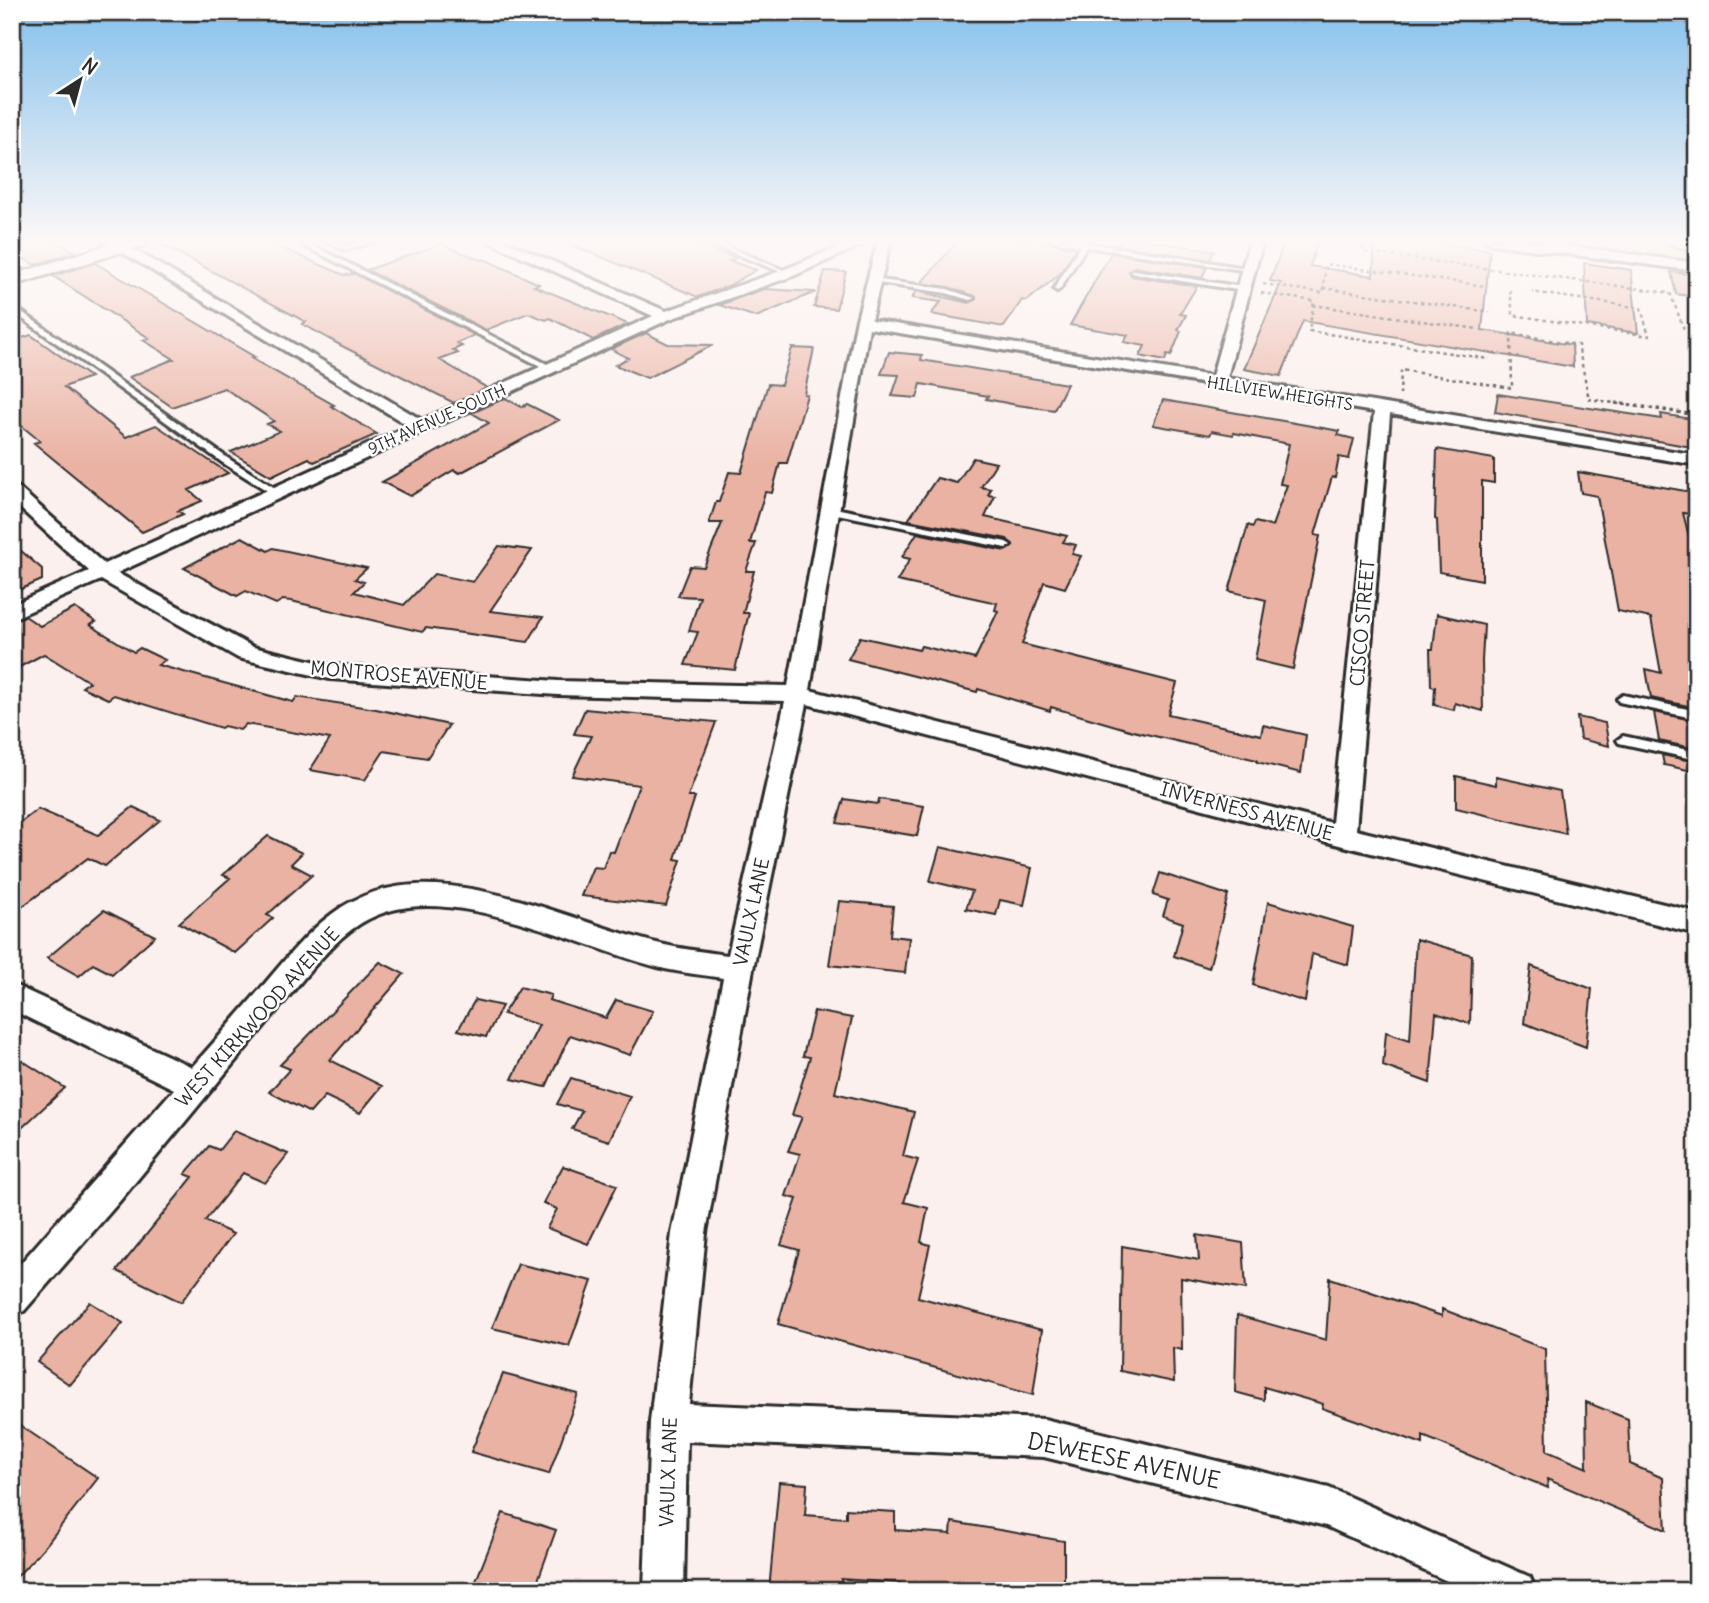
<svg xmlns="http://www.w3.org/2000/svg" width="1709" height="1603" viewBox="0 0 1709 1603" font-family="Delius,sans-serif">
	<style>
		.green { fill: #c6e59d; stroke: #788864; stroke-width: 2 }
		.building { fill: #eab2a3; stroke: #2b2b2b; stroke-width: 2 }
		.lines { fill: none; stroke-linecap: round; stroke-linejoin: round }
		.service-casing { stroke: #2b2b2b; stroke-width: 6 }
		.minor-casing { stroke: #2b2b2b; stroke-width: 6 }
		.tertiary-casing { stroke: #2b2b2b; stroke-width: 5 }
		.path-far1 { stroke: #2b2b2b; stroke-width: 2.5; stroke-dasharray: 3.5 3.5; stroke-linecap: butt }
		.path { stroke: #2b2b2b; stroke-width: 3.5; stroke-dasharray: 3.5 3.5; stroke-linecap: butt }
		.service { fill: #fff; fill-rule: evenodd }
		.minor { fill: #fff; fill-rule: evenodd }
		.tertiary { fill: #fff; fill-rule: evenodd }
		.labels { text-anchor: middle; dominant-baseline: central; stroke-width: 5; stroke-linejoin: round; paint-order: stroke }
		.far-street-label { font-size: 16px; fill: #2b2b2b; stroke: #fff }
		.street-label { font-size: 19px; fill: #2b2b2b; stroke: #fff }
		.near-street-label { font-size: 23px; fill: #2b2b2b; stroke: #fff }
	</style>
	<rect width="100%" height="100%" fill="#fbf0ed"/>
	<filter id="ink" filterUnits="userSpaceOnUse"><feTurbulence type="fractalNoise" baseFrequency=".0143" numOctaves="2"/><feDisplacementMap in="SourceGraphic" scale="14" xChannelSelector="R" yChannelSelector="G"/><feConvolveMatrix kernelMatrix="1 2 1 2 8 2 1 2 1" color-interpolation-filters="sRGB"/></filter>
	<g filter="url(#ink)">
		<path class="green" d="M1635,240H1652L1697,253V263L1639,254L1634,250Z"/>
		<path class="building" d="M12,240H54L75,252L35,265L12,252Z
			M154,240H263L344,275L355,274L475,335L457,343L462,346L453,350L458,353L440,360L487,388L454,403L342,346L302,324L306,322Z
			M560,240H683L736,258L730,261L756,270L728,286L698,297Z
			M959,240H1037L1076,248L1060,274L1027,301L1022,300L1004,327L931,314L941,302L912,298L916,291L969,303L976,299L975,296L948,287L921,283Z
			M1119,240H1146L1214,251L1210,260L1116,245Z
			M1285,240H1318L1310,266L1373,276L1375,240H1419L1490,250L1482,330L1572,345L1573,367L1303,321L1281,376L1244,369L1281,283L1270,281Z
			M441,244L481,260L484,259L539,284L534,286L628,324L593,340L550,318L546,320L528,313L486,330L367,270Z
			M1111,253L1207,267L1202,278L1134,267L1129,271L1132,276L1197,286L1180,314L1186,315L1178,330L1181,331L1171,356L1167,355L1165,361L1140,356L1145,346L1124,342L1128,335L1070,325Z
			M95,263L255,357L251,358L334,405L331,406L377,434L314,462L309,458L271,476L231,452L280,431L267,424L274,421L224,388L172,407L129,377L174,359L143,340L149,338L53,276Z
			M1584,263L1631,270L1638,333L1587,325Z
			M825,271L846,272L836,309L814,307Z
			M1671,272L1697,275V297L1676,294Z
			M764,289L816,292L756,317L719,305Z
			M646,333L668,344L713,345L647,378L615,365L628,358L611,349Z
			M31,335L90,377L64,387L126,437L156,425L228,473L189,490L202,501L178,511L183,514L142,532L34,443L40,441L12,418V341Z
			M792,348L814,349L804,394L807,395L787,463H780L772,493L765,492L750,543H756L746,571H754L743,613H749L735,670L685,665L698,632L689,631L700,597L678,596L690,566L704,567L722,523H709L716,502H719L729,472L741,473L768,384L781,385Z
			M889,352L922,355L921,360L1067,384L1054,410L1017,405L986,399L988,396L921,384L917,398L892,396L899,375L881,374Z
			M1498,394L1662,419L1661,414L1692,419L1697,448L1495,412Z
			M505,398L522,407L527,404L559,420L460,473L454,470L410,496L382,482L489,423L472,413Z
			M1163,400L1340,431L1338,435L1354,439L1349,459L1339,457L1335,478L1332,477L1315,535L1320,536L1293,669L1255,660L1266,600L1229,591L1248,525L1253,527L1255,522L1272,526L1287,485L1280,484L1289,444L1234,433L1233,435L1212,431L1210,435L1153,425Z
			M1437,449L1494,459V483L1482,481V580L1439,572L1437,520L1435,519Z
			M973,458L996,463L981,487L991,489L988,495L995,496L985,517L1067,536L1063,542L1076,545L1072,554L1081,556L1065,588L1044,582L1022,644L1177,683L1168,714L1261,735L1263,725L1306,735L1301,773L1257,762V760L1133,731L1051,707L1050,711L978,689L977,692L848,659L860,637L919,650L921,646L975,659L998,611L995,610L997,603L897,581L910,559L902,557L917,533L1005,551L1013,546L1007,539L908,520L937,478L957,483Z
			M1578,472L1697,493V515L1683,513L1697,568V708L1651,698L1646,669L1661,673L1651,618L1618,611L1597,496L1581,493Z
			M242,537L268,551L273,548L367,568L355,579L364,582L354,592L404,605L434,574L473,582L499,546L532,550L490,611L543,617L528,642L426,628L422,632L291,601L283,600L276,604L246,591L237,596L184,568Z
			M12,543L42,569V580L12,593Z
			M75,608L96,622L90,625L134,652L140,648L165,660L158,665L293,702L297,697L376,709L449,725L427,758L384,751L365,780L310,770L330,739L246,724L240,730L224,726L221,728L114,695L108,699L82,687L89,682L44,654L12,671V621L25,616L40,626Z
			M1437,614L1484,625L1482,661L1483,711L1455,703L1454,710L1434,705L1435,687L1431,686L1430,649H1433Z
			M585,709L716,722L688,797H695L675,859L681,860L666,906L581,896L593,867L603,868L609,851L614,852L639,785L572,776L591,736L574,734Z
			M1654,712L1697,721V749L1659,741Z
			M1577,717L1605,723L1609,746L1580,739Z
			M1662,755L1697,762V772L1664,765Z
			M1456,776L1496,785V777L1560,791L1566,834L1456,808Z
			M844,799L878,804L879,799L924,806L917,836L837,823Z
			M133,807L160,820L105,866L88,858L12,914V829L38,809L98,835Z
			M268,836L302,853L291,864L312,875L267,915L273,918L235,953L179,923L230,878L223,875Z
			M940,847L1032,868L1024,905L1000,900L996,915L966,909L972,891L930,881Z
			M1160,873L1228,895L1209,968L1174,956L1183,923L1163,916L1168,900L1153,895Z
			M839,901L893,906L890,936L909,938L905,973L829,965Z
			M1268,902L1353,927L1348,965L1312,954L1305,1002L1253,985Z
			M104,910L155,936L112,974L93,964L79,976L47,958Z
			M1416,939L1472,955L1470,1024L1436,1013L1430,1083L1383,1066L1386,1032L1410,1040Z
			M380,962L404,974L330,1060L382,1086L360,1113L325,1096L310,1113L269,1092L290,1069L280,1065Z
			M1531,966L1592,989L1586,1047L1524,1023Z
			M520,987L551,995L549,1000L606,1018L616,1000L653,1011L630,1055L570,1035L546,1087L512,1079L539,1025L503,1014Z
			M475,1000L502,1006L486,1037L458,1030Z
			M814,1011L852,1018L835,1093L914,1112L903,1156L918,1160L904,1202L928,1208L921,1242L930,1245L918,1297L1042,1330L1033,1395L778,1324L799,1250L781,1245L797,1199L786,1196L800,1154L788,1151L802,1117L792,1115L810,1057L803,1056Z
			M12,1054L65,1088L12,1137Z
			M571,1078L630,1096L609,1141L572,1129L582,1111L557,1104Z
			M234,1131L288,1154L265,1183L243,1173L205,1221L233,1234L181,1302L117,1271L193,1177L185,1174L209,1146L219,1150Z
			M563,1166L617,1185L588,1244L547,1228L557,1209L543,1203Z
			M1197,1235L1243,1243L1246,1289L1181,1278L1182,1350L1173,1348L1174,1382L1120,1371L1122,1246L1199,1260Z
			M518,1264L592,1281L569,1346L492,1328Z
			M1330,1278L1442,1316V1309L1545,1349L1547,1451L1587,1468L1586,1402L1628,1419L1630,1464L1663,1478L1666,1530L1547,1479L1548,1488L1423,1436V1444L1322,1408L1323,1404L1264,1387V1400L1235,1392L1237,1315L1326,1340Z
			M90,1302L123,1323L70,1385L37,1362Z
			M503,1374L578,1394L549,1474L471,1452Z
			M12,1420L98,1478L46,1545L12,1582Z
			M779,1482L807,1484L805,1515L846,1518V1509L895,1512V1530L951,1534L952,1522L1064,1541V1591H900V1583L841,1579V1591H769Z
			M503,1513L556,1530L534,1591H472Z"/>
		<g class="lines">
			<g class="service-casing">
				<path id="service" d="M293,240H302L555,368L548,370Z
					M324,240C333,240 341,246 348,245C359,244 369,240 380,240L345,250Z
					M701,240H711L791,273L786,274Z
					M1051,240H1070L1252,269L1249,271L1086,247L1060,289L1057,291L1054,289L1080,246Z
					M1134,270L1243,287L1246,289L1243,291L1132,273V271Z
					M873,279L947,289L974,298L970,300L946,293L871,282V280Z
					M12,305L229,459L280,491V495H274L223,463L12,311Z
					M830,507L1006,542L1011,545L1006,548L827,512V508Z
					M1623,695L1697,711V719L1619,702L1617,699Z
					M1623,736L1697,752V760L1619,743L1617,740Z"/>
			</g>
			<g class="minor-casing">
				<path id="minor" d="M102,240H118L422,420L653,316L485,240H503L666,311L783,270L855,240H873L793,276L670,319L117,573L253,647L330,665L558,681L788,686L856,323L878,240H891L871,320L1212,376L1250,240H1263L1227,378L1697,455V465L1390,414L1356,830L1697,912V934L1343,846L807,704L753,969L706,1233L689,1404L1044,1419L1329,1488L1530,1577L1536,1591H1469L1326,1526L1044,1457L687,1441L684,1591H644L650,1422L672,1233L723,978C704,975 684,973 665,969C586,950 457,883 380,914C347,926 325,954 303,979L118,1203L24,1311L12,1316V1273L174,1089L12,1010V984L192,1067C216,1040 239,1014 262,987C284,961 305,934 332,914C427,842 565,923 665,945C686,950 707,952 728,955L785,701L558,695L330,679L238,658L101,580L12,619V605L89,571L12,501V486L18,487L104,564L409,426ZM869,328L1374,412L1332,823L810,690Z
					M1485,240H1524L1697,263V271L1491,244Z
					M1660,240H1682L1697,245V253Z"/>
			</g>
			<g class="tertiary-casing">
				<path id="tertiary" d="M123,240H150L148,244L12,286V275Z"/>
			</g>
			<path class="path-far1" d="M1365,240L1363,252L1670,293L1684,329
				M1263,284L1323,293L1326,264L1486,286
				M1323,288L1490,312
				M1510,290L1513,315L1649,336L1641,308L1532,292
				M1261,293L1314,301L1309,331L1489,359
				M1313,305L1477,329
				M1688,338L1697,366
				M1400,395L1401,370L1512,388L1511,333L1578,345L1589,399L1627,405"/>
			<path class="path" d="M1615,403L1697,415"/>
			<use href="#service" class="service"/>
			<use href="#minor" class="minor"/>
			<use href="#tertiary" class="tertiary"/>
		</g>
	</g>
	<linearGradient id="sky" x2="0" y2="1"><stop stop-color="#84c0ec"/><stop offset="0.52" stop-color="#fdf8f7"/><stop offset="1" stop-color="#fdf8f7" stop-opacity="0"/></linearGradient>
	<rect width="1709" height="465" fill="url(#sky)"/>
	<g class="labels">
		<g class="far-street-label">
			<text transform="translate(1280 393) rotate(9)">HILLVIEW HEIGHTS</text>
			<text transform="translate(437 419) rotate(-24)">9TH AVENUE SOUTH</text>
		</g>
		<g class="street-label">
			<text transform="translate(1362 623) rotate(-85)">CISCO STREET</text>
			<text transform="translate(399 675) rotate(5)">MONTROSE AVENUE</text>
			<text transform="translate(1247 811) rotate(15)">INVERNESS AVENUE</text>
			<text transform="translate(751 912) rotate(-78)">VAULX LANE</text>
			<text transform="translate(257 1017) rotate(-48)">WEST KIRKWOOD AVENUE</text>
			<text transform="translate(668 1472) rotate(-88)">VAULX LANE</text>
		</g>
		<g class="near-street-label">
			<text transform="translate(1124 1460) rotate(12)">DEWEESE AVENUE</text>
		</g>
	</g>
	<rect width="1709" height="1603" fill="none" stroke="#fff" stroke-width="42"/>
	<rect x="21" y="21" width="1667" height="1561" fill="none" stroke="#2b2b2b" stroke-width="2.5" filter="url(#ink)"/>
	<g transform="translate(80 80) rotate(36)" stroke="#ffffff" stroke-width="5" paint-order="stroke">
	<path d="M0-5L12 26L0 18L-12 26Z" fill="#2b2b2b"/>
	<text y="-10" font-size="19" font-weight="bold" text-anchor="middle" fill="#2b2b2b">N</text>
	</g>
</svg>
